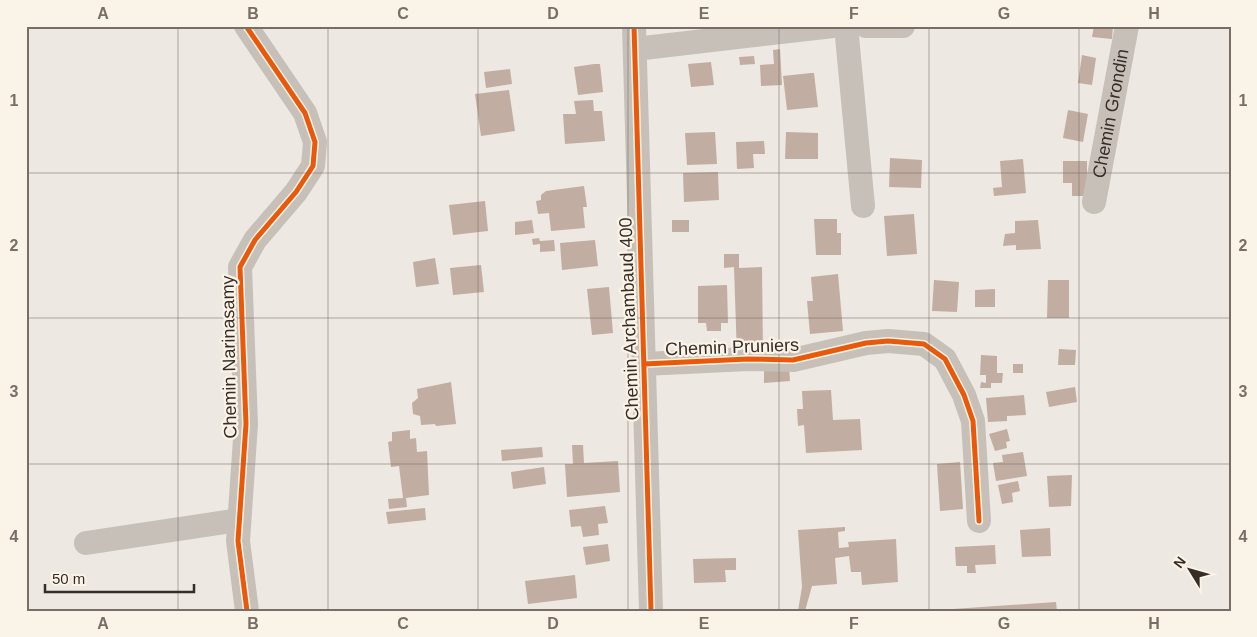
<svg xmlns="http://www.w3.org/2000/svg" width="1257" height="637" viewBox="0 0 1257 637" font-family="Helvetica,sans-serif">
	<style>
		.building { fill: #c2ada2 }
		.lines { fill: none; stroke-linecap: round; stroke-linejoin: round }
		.minor { stroke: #c6c0b9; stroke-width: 24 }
		.cycleway-casing { stroke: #faf3e7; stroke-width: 8 }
		.cycleway { stroke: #e8590c; stroke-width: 5 }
		.grid { fill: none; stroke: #776e68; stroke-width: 1; stroke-opacity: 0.55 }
		.labels { text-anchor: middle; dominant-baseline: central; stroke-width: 4.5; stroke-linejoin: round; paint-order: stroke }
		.street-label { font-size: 18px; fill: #372d27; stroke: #faf3e7 }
		.neatline { fill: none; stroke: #776e68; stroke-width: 2 }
		.grid-label { font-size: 16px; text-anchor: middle; font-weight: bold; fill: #776e68 }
	</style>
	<rect width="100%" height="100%" fill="#ede8e1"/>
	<path class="building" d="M1094,26H1113L1112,39L1092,37Z
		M780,49L782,85L761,86L760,65L774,64L773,50Z
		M1082,55L1096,58L1092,85L1078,83Z
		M754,56L755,64L740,65L739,57Z
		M711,62L714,85L691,87L688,64Z
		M594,64H600L603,92L578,95L574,67Z
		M510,69L512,84L486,88L484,72Z
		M811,73H814L818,107L787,110L783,76Z
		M509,90L515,131L481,136L475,94Z
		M593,100L594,111H602L605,141L565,144L563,114H576L574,101Z
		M1068,110L1088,114L1083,142L1063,138Z
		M715,132L717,164L687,165L685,133Z
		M786,132L818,133V159H785Z
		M764,141L765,154H753L754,168L737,169L736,142Z
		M890,158L922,160L921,188L889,187Z
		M1023,159L1026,193L994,196L993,188L1002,187L1000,161Z
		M1063,161H1087V196H1072V183H1063Z
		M718,172L719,200L684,202L683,173Z
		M584,186L587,207H583L585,228L551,231L549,213L538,214L536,201L541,200V195L546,191Z
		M485,201L488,231L453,235L449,205Z
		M914,214L917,254L887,256L884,216Z
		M814,219H837V233H841V255H816Z
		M532,220L534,233L515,235V222Z
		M672,220H689V232H672Z
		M1038,220L1041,249L1016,250V245L1003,246L1005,234L1015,233V221Z
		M539,238L540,241L554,240L555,251L540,252V244L533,245L532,239Z
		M595,240L598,266L562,270L560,243Z
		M724,254H739V268L762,267L763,354L737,356L734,267L724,268Z
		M435,258L439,284L416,287L413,262Z
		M481,265L484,292L453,295L450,268Z
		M838,274L843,331L810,334L807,301H813L811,277Z
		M934,280L959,282L957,312L932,311Z
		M1048,280H1069V318H1047Z
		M727,285L728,323H721V331H707L706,323H698V286Z
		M609,287L613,333L592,335L587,289Z
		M995,289V307H975V290Z
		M1059,349L1076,350L1075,365H1058Z
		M981,355L997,356V373H1003L1002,383H991V388H980L981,382L986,383V375H980Z
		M1013,364H1023V373H1013Z
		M789,366L790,381L764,383V367Z
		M451,382L456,424L436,426L435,424L421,425L420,416L413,414L412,403L418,398L417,389Z
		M1075,387L1077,402L1049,407L1046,392Z
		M831,390L833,420L860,419L862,450L806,453L804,425L798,426L797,409H803L802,391Z
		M1024,395L1026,415L1007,416V421L988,422L986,398Z
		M1007,429L1010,441L1006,442L1007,448L995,451L989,434Z
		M410,430V439L416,438L417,452L427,451L429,495L406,498L407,507L389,509L388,499L403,498L399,466L391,467L388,442L392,441V432Z
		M572,445H583L584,463L618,461L620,492L567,497L565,464H573Z
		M542,447L543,457L502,461L501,450Z
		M1023,452L1027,476L996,481L993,463L1003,462L1002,455Z
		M960,462L963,509L940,511L937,464Z
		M544,467L546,484L513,489L511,472Z
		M1072,475L1071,506L1049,507L1047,476Z
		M1018,481L1020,491L1012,493L1013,502L1002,504L998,485Z
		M605,506L608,523L598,524L599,535L583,537L581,526L571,527L569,510Z
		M425,508L426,520L388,524L386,512Z
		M845,527V531L838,532L839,548L849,547L848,542L896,539L898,582L862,585L861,572H851L849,556L835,558L837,584L812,586L805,611H798L802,587L798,530Z
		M1050,528L1051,556L1022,557L1020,530Z
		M608,544L610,561L586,565L583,547Z
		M995,545L996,564L975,565L976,573H967V566H956L955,547Z
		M736,558V570H725L726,582L694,583L693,559Z
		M575,575L577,598L528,604L525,581Z
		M1056,602L1057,611H953V609Z"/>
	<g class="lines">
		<g class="minor">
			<path d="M246,26L305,113L315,142L313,166L296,192L255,240L240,267L246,424L238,541L247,611"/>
			<path d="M634,26L651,611"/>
			<path d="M846,26L863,206"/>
			<path d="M866,26H903"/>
			<path d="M635,49L833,26"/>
			<path id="s1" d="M1094,202L1127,26"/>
			<path d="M644,364L748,359L793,360L866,343L888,341L924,344L945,359L964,395L973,421L979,521"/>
			<path d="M86,543L239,520"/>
		</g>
		<g class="cycleway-casing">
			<path id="cycleway" d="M246,26L305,113L315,142L313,166L296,192L255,240L240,267L246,424L238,541L247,611
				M634,26L651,611
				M644,364L748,359L793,360L866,343L888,341L924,344L945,359L964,395L973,421L979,521"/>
		</g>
		<use href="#cycleway" class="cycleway"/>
	</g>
	<path class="grid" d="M178,26V611M328,26V611M478,26V611M628,26V611M779,26V611M929,26V611M1079,26V611M26,173H1231M26,318H1231M26,464H1231"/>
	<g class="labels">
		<g class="street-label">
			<text stroke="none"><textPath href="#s1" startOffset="90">Chemin Grondin</textPath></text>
			<text transform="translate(629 319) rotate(-92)">Chemin Archambaud 400</text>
			<text transform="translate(732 347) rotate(-2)">Chemin Pruniers</text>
			<text transform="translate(229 357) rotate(-91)">Chemin Narinasamy</text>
		</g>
	</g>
	<rect width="1257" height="637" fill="none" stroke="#faf3e7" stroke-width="55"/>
	<g transform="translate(1190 570) rotate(307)" stroke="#faf3e7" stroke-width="4" paint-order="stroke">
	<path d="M0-4L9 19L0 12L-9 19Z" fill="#372d27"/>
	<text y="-8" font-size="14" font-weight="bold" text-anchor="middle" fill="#372d27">N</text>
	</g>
	<path d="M45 584v8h149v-8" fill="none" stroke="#372d27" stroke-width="2.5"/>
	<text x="52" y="584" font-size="15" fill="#372d27" stroke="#faf3e7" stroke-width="4" paint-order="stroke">50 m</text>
	<rect x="28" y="28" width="1202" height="582" class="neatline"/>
	<g class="grid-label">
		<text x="103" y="19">A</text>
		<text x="253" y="19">B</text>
		<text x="403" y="19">C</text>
		<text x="553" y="19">D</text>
		<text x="704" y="19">E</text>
		<text x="854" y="19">F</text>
		<text x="1004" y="19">G</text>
		<text x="1154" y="19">H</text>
		<text x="14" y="106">1</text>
		<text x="1243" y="106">1</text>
		<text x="14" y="251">2</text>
		<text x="1243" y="251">2</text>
		<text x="14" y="397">3</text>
		<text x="1243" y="397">3</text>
		<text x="14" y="542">4</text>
		<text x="1243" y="542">4</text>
		<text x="103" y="629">A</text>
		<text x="253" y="629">B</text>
		<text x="403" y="629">C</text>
		<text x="553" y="629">D</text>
		<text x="704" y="629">E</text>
		<text x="854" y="629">F</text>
		<text x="1004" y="629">G</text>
		<text x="1154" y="629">H</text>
	</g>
</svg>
